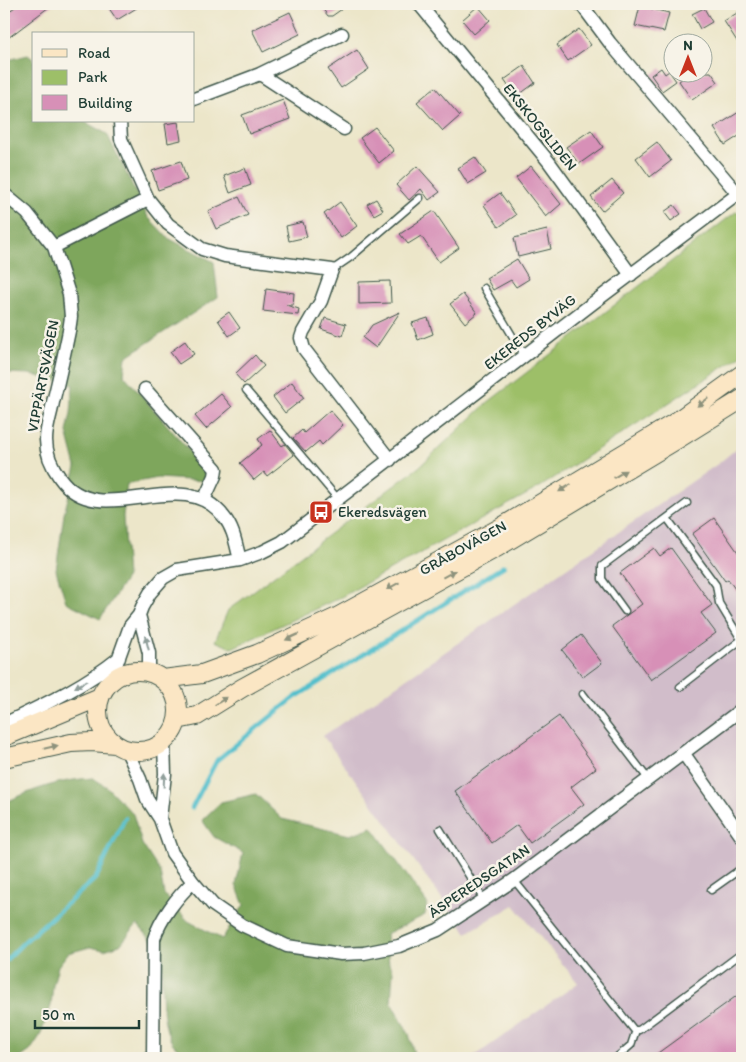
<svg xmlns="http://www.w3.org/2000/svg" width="746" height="1062" viewBox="0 0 746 1062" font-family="Itim,sans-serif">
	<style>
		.industrial { fill: #d1bdca }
		.green { fill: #9dbf68; stroke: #5e7e4e }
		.forest { fill: #7ea65c; stroke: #4e7248 }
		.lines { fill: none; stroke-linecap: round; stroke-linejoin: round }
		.stream { stroke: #53bfcc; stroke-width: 4.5 }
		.building { fill: #d790b7 }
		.service-casing { stroke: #3e564a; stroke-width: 9 }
		.minor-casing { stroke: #3e564a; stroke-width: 15 }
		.secondary-casing { stroke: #3e564a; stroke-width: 20 }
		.service { stroke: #fff; stroke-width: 6 }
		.minor { stroke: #fff; stroke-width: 12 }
		.secondary { stroke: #fbe6c4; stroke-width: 18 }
		.oneway { fill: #8d927c }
		.oneway2 { fill: #8f9e9a }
		.labels { text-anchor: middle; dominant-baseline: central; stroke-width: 5; stroke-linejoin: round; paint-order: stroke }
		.street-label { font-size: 15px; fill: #1f3d34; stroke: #f7f3e8 }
		.poi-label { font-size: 15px; fill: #1f3d34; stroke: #f7f3e8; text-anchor: start }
	</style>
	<rect width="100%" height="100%" fill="#f7f3e8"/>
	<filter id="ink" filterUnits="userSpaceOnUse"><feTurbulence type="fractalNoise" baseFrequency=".02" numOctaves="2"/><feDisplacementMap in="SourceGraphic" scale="10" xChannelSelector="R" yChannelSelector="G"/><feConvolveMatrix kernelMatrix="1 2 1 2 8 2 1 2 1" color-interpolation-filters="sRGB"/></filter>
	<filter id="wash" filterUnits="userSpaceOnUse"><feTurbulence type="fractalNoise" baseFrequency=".0096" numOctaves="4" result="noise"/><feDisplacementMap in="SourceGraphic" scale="20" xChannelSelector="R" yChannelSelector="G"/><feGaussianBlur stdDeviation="1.12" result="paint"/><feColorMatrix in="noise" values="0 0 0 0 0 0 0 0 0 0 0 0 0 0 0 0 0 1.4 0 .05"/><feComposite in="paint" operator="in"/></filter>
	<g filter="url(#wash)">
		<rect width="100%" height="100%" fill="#ece6c9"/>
		<path class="industrial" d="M742,444V1058H472L578,983L514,905L467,933L323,736L719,463Z"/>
		<path class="green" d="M737,211L742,218V355L540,487L341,597L232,648L215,641L228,610L419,467L487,403Z"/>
		<path class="forest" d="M28,55L34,60V121H83L107,134L148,217L168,238L214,262L218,297L126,357L124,375L205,469V481L158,478L127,484L123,516L127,577L100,619L66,602L56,570L64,514L76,467L67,432L71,413L73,385L29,374L4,373V61Z
			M93,778L107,787L133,814L142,844L160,872L164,894L188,921L222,939L244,905L236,885L243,853L214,837L202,820L221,802L256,794L282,819L350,835L372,827L427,903L425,915L386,934L389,964L393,971L391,1002L409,1034L415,1058H197C190,1054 179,1051 174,1045C159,1028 162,976 163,953L137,924L120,945L104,950L90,947L68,953L58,966L53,985L51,1006L40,1036L30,1051L20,1058H4V803C34,789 59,780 93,778Z"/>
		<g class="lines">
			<path class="stream" d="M192,808L217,760L294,698L504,566
				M4,962L24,942L96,878L125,818"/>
		</g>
		<g id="blocks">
			<path class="building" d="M19,4H53L4,41V15Z
				M106,4H143L117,20Z
				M319,4H349L332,16H328Z
				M478,6L490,20L474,34L462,20Z
				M640,6L669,13L664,32L635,26Z
				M704,8L712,22L700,29L692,14Z
				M742,10V49L724,21Z
				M290,12L300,34L263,52L252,30Z
				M579,29L591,45L568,61L557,45Z
				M357,50L369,69L341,88L328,69Z
				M524,66L535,83L516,97L504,80Z
				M661,68L665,74L669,71L676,81L662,91L651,75Z
				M691,72H711L718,82L692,100L679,81Z
				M435,87L460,116L443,131L417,102Z
				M283,100L290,119L249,134L242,115Z
				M742,110V134L725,145L714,128Z
				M178,122L181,140L168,143L165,124Z
				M375,127L394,151L379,163L360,138Z
				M591,130L603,147L579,164L566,147Z
				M657,142L671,161L650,177L636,158Z
				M475,157L486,173L468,184L458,168Z
				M181,161L187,180L158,190L152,171Z
				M417,166L440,192L429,200L421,189L409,200L396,185Z
				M531,166L561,204L546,217L516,178Z
				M245,168L251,185L230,193L224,176Z
				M612,180L623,193L602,211L591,197Z
				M500,193L516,215L499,227L484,205Z
				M239,197L248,215L216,229L208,211Z
				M376,199L383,210L374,215L367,204Z
				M340,202L357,226L341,238L324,214Z
				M674,205L681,214L671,221L664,212Z
				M434,211L459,248L439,262L421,236L408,244L400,234Z
				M303,222L307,237L289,241L286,226Z
				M547,230L551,249L518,257L514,238Z
				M517,259L529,279L516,287L511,280L493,290L486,278Z
				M390,281L391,303L359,304V282Z
				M266,289L294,293L293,305H286L299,309L298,315L263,311Z
				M463,294L477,313L465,323L450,304Z
				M229,312L240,328L229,336L218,320Z
				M400,312L376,348L363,338L372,325Z
				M325,318L346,324L342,336L321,329Z
				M428,318L433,334L418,340L412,323Z
				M185,341L194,354L179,364L170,352Z
				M255,355L264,366L244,384L235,374Z
				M292,382L304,398L285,413L273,397Z
				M221,394L232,407L206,429L195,416Z
				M330,410L343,425L322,445L319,441L306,452L293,438L302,430L304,433Z
				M270,430L282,446L285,444L294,455L267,476L264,472L254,480L240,463L262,445L258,439Z
				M714,518L742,558V599L728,579L725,581L692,534Z
				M654,548L660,556L671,548L712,605L701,613L716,633L651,680L612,626L642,604L620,573Z
				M581,635L602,663L583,677L562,650Z
				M559,716L596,768L571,787L584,804L530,843L517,825L492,843L455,791Z
				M742,992V1058H651Z"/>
		</g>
	</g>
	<g filter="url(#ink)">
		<use href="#blocks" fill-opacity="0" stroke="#3e564a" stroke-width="1"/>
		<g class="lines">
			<g class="service-casing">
				<path id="service" d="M332,270L351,257L420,198
					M484,288L516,342L525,355
					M246,390L338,499
					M667,518L716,585L719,603L742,641
					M625,611L602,579V566L687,503
					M680,687L741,640
					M583,694L649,780
					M440,829L484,900
					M514,880L634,1030H639L742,953
					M711,890L742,868
					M616,1058L631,1045L636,1030"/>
			</g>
			<g class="minor-casing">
				<path id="minor" d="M419,4L549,162L631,275
					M581,4L610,43L738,194
					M260,74L344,129
					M194,99L260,74L342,34
					M4,194L27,213L54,247L69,294L71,317L69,331C64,355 59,379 53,402C51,415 46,427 46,440C46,454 52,467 60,478C100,534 182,461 224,517C234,529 236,545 240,560
					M148,199L168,224L202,249L225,256L332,270L321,301L303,332L301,338L304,349L390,460
					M54,247L148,199L121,139L120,121
					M145,389L216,469L215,476L204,500
					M139,615L149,653V672
					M110,682L130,626L139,615L142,607L150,593L163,578L177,570L240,560L262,552L282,542L593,303L742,191
					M4,724C45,704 83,687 119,658
					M126,749L140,779L147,799L160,819L172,853L193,882L213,905L242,925L287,946L341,954L364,953L399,946L438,930L514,880L742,709
					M684,754L742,837
					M160,819L165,774L164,742
					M153,1058L154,939C160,919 177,897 193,882"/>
			</g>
			<g class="secondary-casing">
				<path id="secondary" d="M98 711a40 40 0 1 1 80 0a40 40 0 1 1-80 0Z
					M163,679L202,674L257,654L337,617L498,529L674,423L742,374
					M177,720L197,716L242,688L498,547L678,439L742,399
					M4,737L100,697
					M4,758L71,743L92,742L115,744"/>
			</g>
			<use href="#service" class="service"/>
			<use href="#minor" class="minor"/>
			<use href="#secondary" class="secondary"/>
		</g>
		<defs><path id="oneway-solid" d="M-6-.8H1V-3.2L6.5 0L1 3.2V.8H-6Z" transform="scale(1.25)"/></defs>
		<g class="oneway">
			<use href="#oneway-solid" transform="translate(703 402) rotate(144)"/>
			<use href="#oneway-solid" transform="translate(620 474) rotate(-31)"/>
			<use href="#oneway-solid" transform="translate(565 488) rotate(149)"/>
			<use href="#oneway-solid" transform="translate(449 574) rotate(-29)"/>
			<use href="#oneway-solid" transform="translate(393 586) rotate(151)"/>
			<use href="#oneway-solid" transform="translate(292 637) rotate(155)"/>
			<use href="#oneway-solid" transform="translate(221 701) rotate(-32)"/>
			<use href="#oneway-solid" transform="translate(51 747) rotate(-13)"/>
		</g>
		<g class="oneway2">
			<use href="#oneway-solid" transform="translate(147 643) rotate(-104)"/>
			<use href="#oneway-solid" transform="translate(81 684) rotate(150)"/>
			<use href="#oneway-solid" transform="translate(164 780) rotate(-87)"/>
		</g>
	</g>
	<defs>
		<g id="bus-square" transform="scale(1.25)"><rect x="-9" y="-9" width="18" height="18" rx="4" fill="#c8321e" stroke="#f7f3e8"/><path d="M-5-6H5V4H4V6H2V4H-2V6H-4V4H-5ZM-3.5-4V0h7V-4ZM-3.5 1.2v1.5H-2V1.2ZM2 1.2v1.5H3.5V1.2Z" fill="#fff"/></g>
	</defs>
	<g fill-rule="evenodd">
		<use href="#bus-square" x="321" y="512"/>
	</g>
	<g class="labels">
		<g class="street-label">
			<text transform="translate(540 127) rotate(51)">EKSKOGSLIDEN</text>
			<text transform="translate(530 332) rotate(-38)">EKEREDS BYVÄG</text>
			<text transform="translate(43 376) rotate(-79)">VIPPÄRTSVÄGEN</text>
			<text transform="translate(463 548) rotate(-29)">GRÅBOVÄGEN</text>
			<text transform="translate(479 881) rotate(-34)">ÄSPEREDSGATAN</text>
		</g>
		<g class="poi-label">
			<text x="338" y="512">Ekeredsvägen</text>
		</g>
	</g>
	<rect width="746" height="1062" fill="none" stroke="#f7f3e8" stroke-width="20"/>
	<rect x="32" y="32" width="162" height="90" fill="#f7f3e8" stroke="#a1aaa0"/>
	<rect x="42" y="49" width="25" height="8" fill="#fbe6c4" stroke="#a1aaa0"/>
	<text x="78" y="58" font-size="15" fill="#1f3d34">Road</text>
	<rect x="42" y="70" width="25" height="15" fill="#9dbf68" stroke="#a1aaa0"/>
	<text x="78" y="82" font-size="15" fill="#1f3d34">Park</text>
	<rect x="42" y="95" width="25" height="15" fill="#d790b7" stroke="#a1aaa0"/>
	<text x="78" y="108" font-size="15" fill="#1f3d34">Building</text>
	<g transform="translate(688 58)"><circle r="24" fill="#f7f3e8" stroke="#a1aaa0"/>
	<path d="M0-4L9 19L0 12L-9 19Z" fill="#c8321e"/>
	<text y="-8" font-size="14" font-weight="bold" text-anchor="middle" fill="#1f3d34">N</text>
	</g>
	<path d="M35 1020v8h104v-8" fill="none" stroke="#1f3d34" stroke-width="2.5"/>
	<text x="42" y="1020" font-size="15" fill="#1f3d34" stroke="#f7f3e8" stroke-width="4" paint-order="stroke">50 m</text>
</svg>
